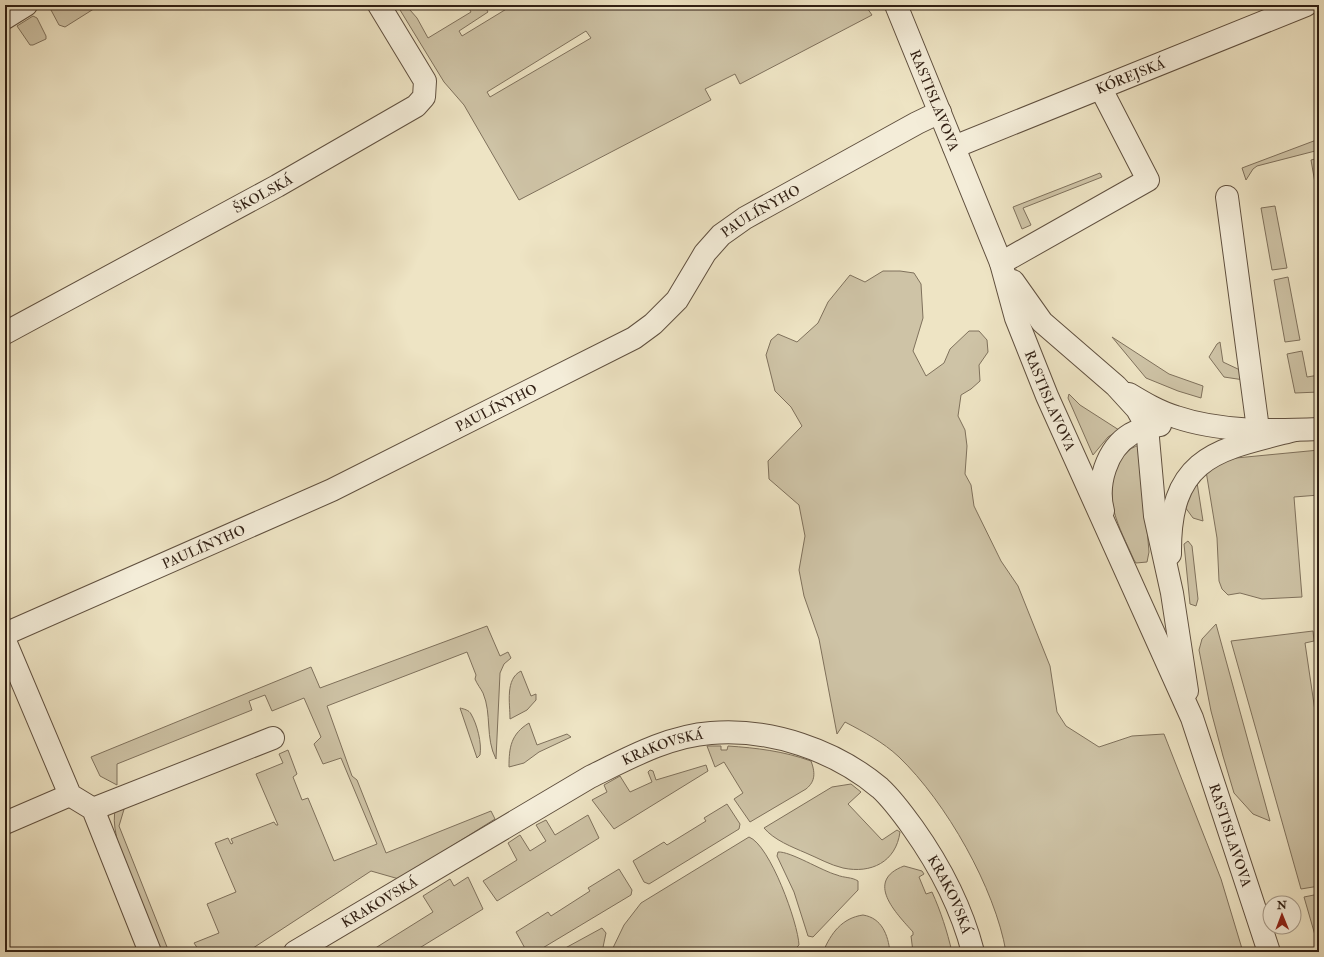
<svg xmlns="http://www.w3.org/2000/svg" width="1324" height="957" viewBox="0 0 1324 957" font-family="'IM FELL Double Pica',serif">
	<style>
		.green { fill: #cec3a6; stroke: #7f715c; fill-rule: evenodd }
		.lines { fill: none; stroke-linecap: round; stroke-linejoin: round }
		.minor-casing { stroke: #60503f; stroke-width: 24 }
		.minor { stroke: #f4edd9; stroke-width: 22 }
		.labels { text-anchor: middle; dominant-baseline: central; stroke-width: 3; stroke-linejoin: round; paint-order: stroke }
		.street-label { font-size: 14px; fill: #301f13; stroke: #f4edd9 }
	</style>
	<rect width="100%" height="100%" fill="#eee4c4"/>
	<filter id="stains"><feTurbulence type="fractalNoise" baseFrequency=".005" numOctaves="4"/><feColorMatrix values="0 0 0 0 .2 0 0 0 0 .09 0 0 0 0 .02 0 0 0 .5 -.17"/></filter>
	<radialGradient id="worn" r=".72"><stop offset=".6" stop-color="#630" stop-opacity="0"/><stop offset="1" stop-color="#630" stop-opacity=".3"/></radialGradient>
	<path class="green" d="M52,5H100L65,27L59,25L51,10Z
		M397,5H409L411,9L410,10L417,18L428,38L471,12L467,5H484L488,12L459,31L462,36L513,5H865L872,15L740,84L735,74L705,89L711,100L519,200L464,105L444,82ZM586,31L591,38L490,97L487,92Z
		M33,16L37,18L46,36V39L33,45H30L17,26Z
		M1319,139V150L1257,166L1253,169L1246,180L1242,168Z
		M1319,158V206L1311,160Z
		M1100,173L1102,177L1023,208L1031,225L1022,229L1013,207Z
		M1275,206L1287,268L1272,270L1261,208Z
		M883,271H900L914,273L921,284L923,318L913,351L926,376L944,363L950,349L969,331H979L987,340L988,352L979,365L980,381L971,389L961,395L958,416L965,430L967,446L965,474L971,485L974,506L1001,561L1018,586L1050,666L1057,712L1066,726L1099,747L1132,736L1164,734L1221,879L1243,952H1006C995,888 946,802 899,757C883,742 864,732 845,722L837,734L819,639L804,596L799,570L805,536L799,505L769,479L768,461L802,426L791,407L775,391L766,355L771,340L778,334L797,342L818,323L828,302L850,275L865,282Z
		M1288,277L1300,340L1285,342L1274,280Z
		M1112,337L1169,374L1203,386L1201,398L1178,391L1146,378Z
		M1220,342L1223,362L1240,370L1244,380L1224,377L1209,357L1217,344Z
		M1302,351L1307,377L1319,375V392L1295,393L1287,354Z
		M1069,394L1080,405L1119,430L1108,437L1093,455L1068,398Z
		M1140,445L1149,552L1147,562L1136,563L1134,560C1127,544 1118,527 1114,511C1108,488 1114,451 1140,445Z
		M1319,450V495L1294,497L1302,597L1262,599L1240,593L1228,595L1222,589L1219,581L1217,538L1206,471L1214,463L1236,458Z
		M1196,476L1203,521L1193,518L1185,507Z
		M1188,541L1192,546L1198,599L1196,606L1190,604L1184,544Z
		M1216,624L1270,821L1253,814L1234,793L1223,756L1211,711L1199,650L1202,639Z
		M487,626L500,656L508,652L511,658L504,664L500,673L496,759C485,738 492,714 483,693C481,689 477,684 475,679L476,675L467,652L327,706L352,776L357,780L386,853L491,811L495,819L399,879L371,871L247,952H200L194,943L219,933L207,904L236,892L215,843L228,838L231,844L233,843L231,839L274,822L276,825H278L256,774L283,763L279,754L288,750L297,774L293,777L302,800L308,798L334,861L377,844L341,758L323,764L314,744L321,737L304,698L272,711L265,695L249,701L252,710L117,764V785L100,776L91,757L311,667L320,688Z
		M1313,631L1314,641L1305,643L1315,711H1319V886L1301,889L1231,641Z
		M521,671L531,696L536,694V700L527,710L510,719C510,703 505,679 521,671Z
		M460,708C464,709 469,710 471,714C477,724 482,743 480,755L477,758Z
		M529,723L537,745L567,734L571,737L539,752L524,763L509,767C509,747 511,734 529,723Z
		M707,746H721V750H727L728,746C757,748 783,751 811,761C815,772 816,781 806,789L750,822L734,799L743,793L724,762L715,767Z
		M706,765L708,771L614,829L592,800L607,792L604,785L620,776L630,792L652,782L648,772L650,770L653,771L656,780Z
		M851,784L861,792L848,804L882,840L897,830L900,832C896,862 871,874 843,868C830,865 818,858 806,853C792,847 774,840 764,828L832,787Z
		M727,804L740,824L739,829L649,884L644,882L633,861L664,842L667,845L706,821L704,818Z
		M125,806L119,826L169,952H161C149,923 105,835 116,808Z
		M588,815L599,838L497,901L483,881L517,860L508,843L520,835L530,851L546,841L536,825L546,820L555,835Z
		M749,837C770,845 798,923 799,945L792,952H611L624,925L641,903Z
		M778,852C790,851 822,871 837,875C844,878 852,877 858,881V890L813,937L808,936L794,892L777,856Z
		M904,866L922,871L924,874L919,877L926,894L932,892C941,912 947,931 952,952H913L911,936L913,935V932C896,913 864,881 904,866Z
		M619,869L632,890L631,895L536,952H527L516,932L548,912L551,916L590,891L588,888Z
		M468,877L483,909L413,952H369L433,912L423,896L450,879L454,886Z
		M1319,894V949L1304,897Z
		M863,915C882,918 888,935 890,952H823C831,933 842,918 863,915Z
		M602,928L606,933L602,952H558Z"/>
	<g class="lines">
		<g class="minor-casing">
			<g id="minor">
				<path id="s1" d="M896,5L1001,263L1016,318L1047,396L1192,718L1269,952"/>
				<path d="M5,18L26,5"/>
				<path id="s2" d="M954,147L1306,5"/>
				<path d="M1227,197L1258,429"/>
				<path d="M1001,263L1148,180L1101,89"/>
				<path d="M1013,281L1042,322L1116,386L1137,409L1147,427L1155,516L1172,593L1187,691"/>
				<path id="s3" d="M5,333L277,186L416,106L424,97L425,81L379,5"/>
				<path d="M1129,394C1144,403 1159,412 1176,417C1220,432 1273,431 1319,429"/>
				<path d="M1103,511C1096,485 1106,449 1131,434C1140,429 1150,427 1160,425"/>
				<path d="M1170,554C1169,456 1216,450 1295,430"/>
				<path id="s4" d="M5,634L332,490L634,338L653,324L677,300L705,253L721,235L745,218L917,123L940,112"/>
				<path d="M5,641L70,795L93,809L150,952"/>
				<path d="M93,809L273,738"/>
				<path d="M5,823L70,795"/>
				<path id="s5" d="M295,952L590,777C627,759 668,736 711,733C770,728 835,750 880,788C892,799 903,814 913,828C940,866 961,906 973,952"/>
			</g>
		</g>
		<use href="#minor" class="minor"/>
	</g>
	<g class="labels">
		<g class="street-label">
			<text stroke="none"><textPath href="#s2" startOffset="190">KÓREJSKÁ</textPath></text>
			<text stroke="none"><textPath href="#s1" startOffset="103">RASTISLAVOVA</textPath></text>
			<text stroke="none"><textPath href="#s3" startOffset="293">ŠKOLSKÁ</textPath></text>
			<text stroke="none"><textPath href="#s4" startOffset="878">PAULÍNYHO</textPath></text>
			<text stroke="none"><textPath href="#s1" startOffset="425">RASTISLAVOVA</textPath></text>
			<text stroke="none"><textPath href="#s4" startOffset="541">PAULÍNYHO</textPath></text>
			<text stroke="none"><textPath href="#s4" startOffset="217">PAULÍNYHO</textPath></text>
			<text stroke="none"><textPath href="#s5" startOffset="422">KRAKOVSKÁ</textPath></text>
			<text stroke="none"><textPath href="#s1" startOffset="896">RASTISLAVOVA</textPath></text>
			<text stroke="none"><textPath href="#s5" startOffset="783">KRAKOVSKÁ</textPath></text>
			<text stroke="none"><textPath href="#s5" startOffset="98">KRAKOVSKÁ</textPath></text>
		</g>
	</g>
	<rect width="1324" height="957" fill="none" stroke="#eee4c4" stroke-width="20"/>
	<rect x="6" y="6" width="1312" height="945" fill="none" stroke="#301f13" stroke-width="2"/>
	<rect x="10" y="10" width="1304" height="937" fill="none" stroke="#301f13"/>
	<g transform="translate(1282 915) rotate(359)"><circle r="19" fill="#f4edd9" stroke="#a69b8a"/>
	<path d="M0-3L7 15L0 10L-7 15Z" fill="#8f2418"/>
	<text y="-6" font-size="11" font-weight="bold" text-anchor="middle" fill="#301f13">N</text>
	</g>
	<rect width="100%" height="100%" filter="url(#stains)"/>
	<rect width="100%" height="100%" fill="url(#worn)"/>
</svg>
